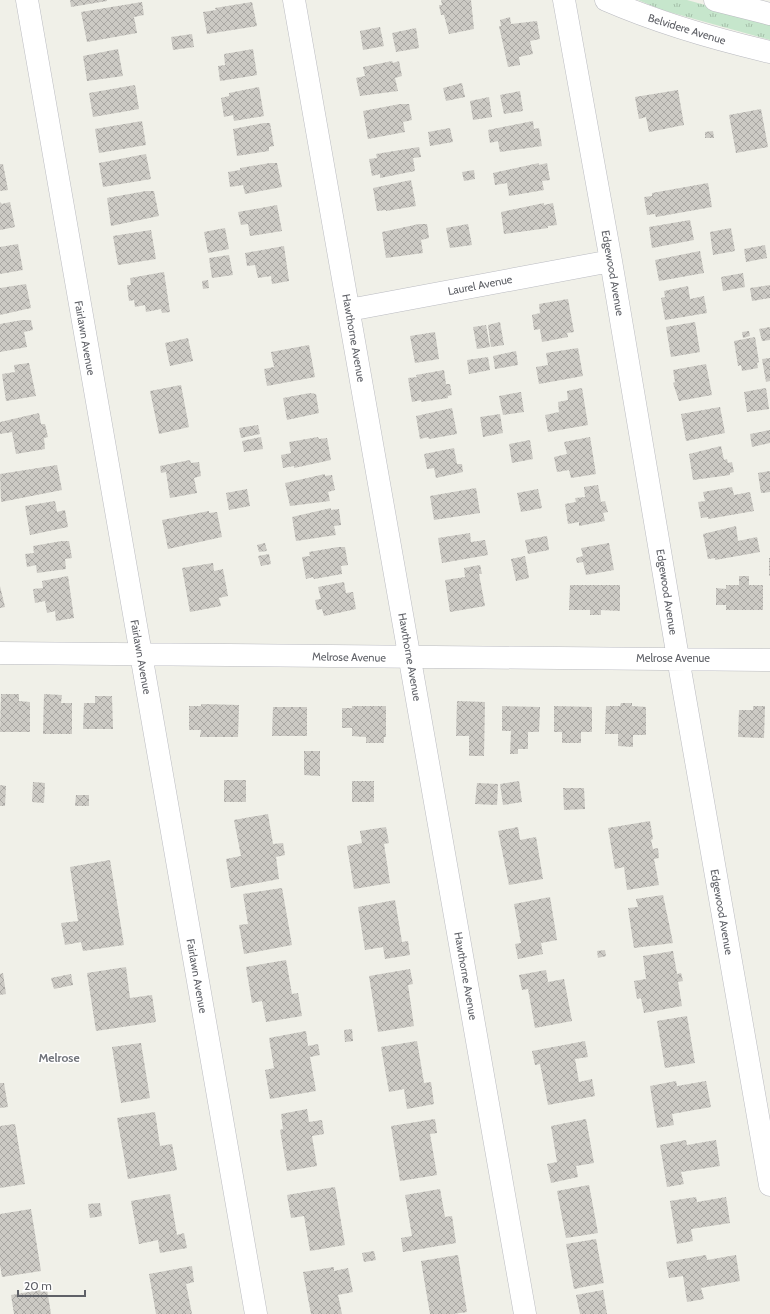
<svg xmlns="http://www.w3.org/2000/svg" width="770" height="1314" viewBox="0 0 770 1314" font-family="Cabin,sans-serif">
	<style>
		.grass { fill: url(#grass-tufts) }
		.building { fill: url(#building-cross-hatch) }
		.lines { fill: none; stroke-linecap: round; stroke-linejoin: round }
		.minor-casing { stroke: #babbc1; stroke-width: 23 }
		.minor { stroke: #fff; stroke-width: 22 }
		.labels { text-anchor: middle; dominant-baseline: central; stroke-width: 3; stroke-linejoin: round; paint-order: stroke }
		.street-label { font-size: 11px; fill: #5f6167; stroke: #fff }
		.neighbourhood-label { font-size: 12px; font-weight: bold; fill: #707379; stroke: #fff }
	</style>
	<defs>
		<pattern id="grass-tufts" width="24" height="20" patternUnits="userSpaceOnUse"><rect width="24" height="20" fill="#c6e6cc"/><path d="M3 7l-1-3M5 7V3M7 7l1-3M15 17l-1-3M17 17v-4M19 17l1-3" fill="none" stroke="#a4bea9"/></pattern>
		<pattern id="building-cross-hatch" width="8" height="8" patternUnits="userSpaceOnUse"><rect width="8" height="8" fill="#cccac4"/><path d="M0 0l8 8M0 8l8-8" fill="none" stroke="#a9a7a3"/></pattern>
	</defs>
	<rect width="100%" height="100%" fill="#f0f0e8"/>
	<path class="grass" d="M638,0H687L770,23V40L662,10Z"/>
	<path class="building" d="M70,0H107V1L71,7Z
		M441,0H471L474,29L449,34L444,15H441L439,5H442Z
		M142,2L144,15L134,17L137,33L87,42L81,12Z
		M252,2L257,26L207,34L203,12L216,10L215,8Z
		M510,17L511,24L537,21L540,39L530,41L533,54L519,57L520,65L508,67L499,26H501L500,20Z
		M380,27L384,46L363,50L360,31Z
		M416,28L419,48L396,52L392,33Z
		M192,34L194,47L173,50L171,37Z
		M118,49L123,76L87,81L83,56Z
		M253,49L257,75L220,81L218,66L225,65L224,54Z
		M392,61L393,63L399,61L402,76L395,78L398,91L360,96L356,78L365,76L363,67Z
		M462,83L465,97L446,101L443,88Z
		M135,85L139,109L93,117L89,93Z
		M259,87L264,116L234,121L233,115L224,117L221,98L229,96V93Z
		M678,90L684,125L649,132L646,117L639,119L635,97Z
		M520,91L523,111L504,114L500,95Z
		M489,97L492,117L473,120L470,101Z
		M400,104H409L412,120L403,122L405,132L368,139L363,111Z
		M761,109L768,147L736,153L729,115Z
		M142,121L146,145L99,153L95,129Z
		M533,121L534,129L539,128L542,146L500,152L498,141L490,143L488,130Z
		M264,123H270L274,146L269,147V151L237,156L233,129Z
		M450,128L453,142L430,146L428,132Z
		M713,131L714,138H705V132Z
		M419,147L421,157L413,158L415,171L380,178V174L372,176L369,159L377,158L376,154Z
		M146,154L151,179L103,187L99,163Z
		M270,163H277L282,187L245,194L243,185L230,187L228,172L240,170V168Z
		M539,163V165L547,163L550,180L542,181L544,190L509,196L507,183L495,185L493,173Z
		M0,164H3L8,190L0,191Z
		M474,170L475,179L464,181L462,172Z
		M411,180L416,206L386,211V210L377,211L373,188Z
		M708,183L712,207L656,217L655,214L647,215L644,197L652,196V193Z
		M146,191H154L159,216L111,226L107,198Z
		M0,202L2,204L10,202L15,227L0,230Z
		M544,203V205L553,203L557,225L548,226V228L504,234L501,212Z
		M277,205L282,231L250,236L248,224L241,225L238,212Z
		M690,220L694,240L652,248L649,227Z
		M419,224H427L429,238L421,240L423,253L386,258L382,232Z
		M468,224L472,245L450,248L446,228Z
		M225,228L229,249L208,253L204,232Z
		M731,228L735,251L713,255L710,232Z
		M151,230L156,259L118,265L113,236Z
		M18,244L23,270L0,274V247Z
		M765,245L767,258L746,262L744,249Z
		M284,246L289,281L272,284L271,276L258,278L255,265L247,266L245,253Z
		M700,251L704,273L659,281L655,260Z
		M229,255L233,275L212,278L209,258Z
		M164,272L170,312L162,313L161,309L146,312L145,305L135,307L134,300L129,301L127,285H131L130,278Z
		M743,273L745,287L723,291L721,277Z
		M208,280L209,288L203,289L202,281Z
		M26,284L31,308L0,315V288Z
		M770,285V298L752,301L750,288Z
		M688,286L690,299L704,296L707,313L665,320L661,298L665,297L664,291Z
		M568,299L574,332L567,333L568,337L542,342L540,329L534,330L532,315L540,313L539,304Z
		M22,320H31L33,330L24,332L27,347L0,352V324Z
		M500,322L504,345L491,347L488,325Z
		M695,322L700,352L671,357L666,327Z
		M486,325L490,347L477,349L473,327Z
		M770,327V340L762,341L759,329Z
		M749,331L750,336L743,338L742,332Z
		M435,332L439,359L415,363L410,336Z
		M755,337L759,362L757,363L758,368L742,371L741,365L738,366L734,341Z
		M188,338L193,361L170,366L165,343Z
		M309,345L315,377L267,386L264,369L274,367L271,352Z
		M578,348L583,376L539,384L536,367L548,365L546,353Z
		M516,351L518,365L495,369L493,356Z
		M488,357L490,370L469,374L467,360Z
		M770,358V381L766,382L762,359Z
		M29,363L36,396L6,401L2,374L15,372L14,365Z
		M706,364L712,395L679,401L673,383L675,382L673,370Z
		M444,370L446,384H450L452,395L448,396V398L421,402V400L412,402L408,378L417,377L416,375Z
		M181,385L189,427L159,434L150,391Z
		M582,388L588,425L548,432L545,415L559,412L558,402L568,400L567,391Z
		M766,388L769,409L747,412L744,392Z
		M521,392L524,412L503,415L499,396Z
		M310,393L316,394L319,413L287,420L283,398Z
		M720,407L725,433L686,441L681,414Z
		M452,408L457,434L429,439L428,437L420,439L416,416Z
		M39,413L41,424H45L48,437L44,438L45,449L16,454L12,432L0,434V422Z
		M500,414L503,433L483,437L480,417Z
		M258,425L260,434L241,438L239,428Z
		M770,430V443L752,447L750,434Z
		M261,437L263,449L244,452L242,441Z
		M318,437L319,439L327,438L331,460L294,468V466L283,468L281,455L291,453L289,442Z
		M590,437L596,474L571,478L569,470L557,472L554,457L567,454L564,442Z
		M530,440L533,459L512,463L509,444Z
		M721,446L724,460L727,459L728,463L732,462L734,472L730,473V475L693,480L689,454Z
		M454,448L457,464H462L463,472L436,478L434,468L427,469L424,454Z
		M190,460L191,463L199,462L201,476L194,478L197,493L170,498L166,472L161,473L160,466Z
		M57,465L62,490L1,502L0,474Z
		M770,471V492L761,493L758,473Z
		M325,474V476L332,475L335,490L328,492L330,501L290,506L285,483Z
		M598,485L601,502L605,501L608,512L603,513L605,521L579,526V522L568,524L565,504L576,502L575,498L585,497L584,487Z
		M732,487L734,495L750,492L754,511L708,519V517L701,518L698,502L705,501L703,492Z
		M476,488L480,513L434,520L430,496Z
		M247,489L250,506L229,510L226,493Z
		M538,489L542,508L521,512L517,493Z
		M55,501L57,512L65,510L68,527L30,535L25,506Z
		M331,508V510L339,509L341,525L334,526L336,535L296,541L292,517Z
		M209,511V513L217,512L222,537L168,549L162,520Z
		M736,526L738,541L757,537L760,552L715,560V558L708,559L703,534Z
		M470,533L471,542L485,540L488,555L442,563L438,538Z
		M547,536L549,550L528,554L525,540Z
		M62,541H69L72,558L65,559L66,569L37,573L36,565L27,567L25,554L34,553L33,546Z
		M265,543L267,551L259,552L257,545Z
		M609,543L614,570L586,575L583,562L577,563L576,558L583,556L581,548Z
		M338,547H345L348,565L341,566L342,574L314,579L313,577L306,579L302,557L310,556L309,552Z
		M269,554L271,564L261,566L258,556Z
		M525,556L529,578L516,581L511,559Z
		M769,558H770V576H769Z
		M213,563L214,571L223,569L228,596L219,598L221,606L190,612L182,568Z
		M480,565L482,574H479L485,606L450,612L445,580L465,577L464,568Z
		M68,576L74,618L56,621L55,611L47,613L45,601L35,603L33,589L43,588L42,581Z
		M739,576H749V585H763V610H726V605H716V588L726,589V585H739Z
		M344,582L346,593L353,592L356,609L324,616L322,609L317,610L315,600L321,599L318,587Z
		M570,585H620V611L601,610V615H590V610H569Z
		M0,586L5,607L0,608Z
		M1,694H19V701L30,702V732H0Z
		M44,694L62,695L61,703H72V734H43Z
		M95,696H112L113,729H83L84,703H95Z
		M457,701L485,702L484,756H469V736H456Z
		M621,703H632V706L646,707V735H633V747L618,746V734H605L606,706H620Z
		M201,704L239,705L238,737H200L201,730H189V706H201Z
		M352,706H386V737H384V743H366V737L352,736V728H342V708H352Z
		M502,706L540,707L539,732H528V749H518V754H510L511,731H502Z
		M554,706L592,707V732H581V743H562V732H554Z
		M753,706H765L764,738L738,737L739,710H753Z
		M273,707H307V736H272Z
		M304,751H320V776L304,775Z
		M224,780H246V802H224Z
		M352,781H374V802H352Z
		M519,781L522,802L503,805L500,784Z
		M33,782L45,783L44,803L32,802Z
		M477,783L498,784L497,805L475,804Z
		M0,785L6,786L5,806H0Z
		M563,788H584L585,809L564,810Z
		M76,795H89V806H75Z
		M268,814L273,844L283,843L285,855L276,857L279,879L231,888L226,859L241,856L234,820Z
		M650,821L653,839L651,840L653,849L658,848L659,858L654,859L659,885L627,890L624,867L615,869L608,828Z
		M386,827L389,843L384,844L390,883L354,889L347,846L362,843L360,831Z
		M518,827L520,840L536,837L543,879L509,885L498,831Z
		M110,860L124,945L83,951L81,942L65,945L61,923L78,921L70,867Z
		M282,888L292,945L244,954L239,925L248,924L243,894Z
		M663,895L673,943L634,948L628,908L638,907L636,899Z
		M550,897L557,940L541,943L543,954L518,959L515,944L521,943L514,904Z
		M395,900L402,942L408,941L410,955L385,959L383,947L365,950L358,907Z
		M605,950L606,956L598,958L597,951Z
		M673,951L677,974L681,973L683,981L678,982L682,1006L644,1013L641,998L637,999L634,981L646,979L643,956Z
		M286,960L292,994L298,993L302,1016L266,1022L262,1001L252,1003L246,967Z
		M126,967L130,998L152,995L156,1022L96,1031L87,973Z
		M410,969L413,984L408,985L414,1026L378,1032L369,976Z
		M546,970L548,982L564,979L572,1021L535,1028L528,989L522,990L519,975Z
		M3,973L6,994L0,995V974Z
		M71,974L73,985L54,989L51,978Z
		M687,1016L695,1063L665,1068L657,1021Z
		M352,1029L353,1041L345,1042L344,1030Z
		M306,1031L308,1046L318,1044L320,1055L310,1057L316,1091L270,1099L265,1070L274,1068L269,1038Z
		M417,1041L424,1083L431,1082L434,1104L407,1109L404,1089L389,1092L381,1047Z
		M585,1041L588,1057L575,1059L579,1082L592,1079L595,1096L548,1105L540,1064L535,1065L532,1051Z
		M141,1043L150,1098L121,1103L112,1047Z
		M676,1081L677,1086L706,1081L711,1107L672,1114L674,1125L657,1128L650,1086Z
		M0,1083H4L8,1107L0,1108Z
		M307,1109L309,1122L322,1120L324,1134L312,1136L317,1166L287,1171L280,1130L283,1129L281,1114Z
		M155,1112L160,1146L172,1144L177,1170L128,1179L117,1118Z
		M435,1119L437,1133L430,1134L437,1175L400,1181L391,1126Z
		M586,1119L594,1163L576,1166L578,1177L551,1183L547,1164L557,1162L551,1126Z
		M15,1124L25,1184L0,1188V1126Z
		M686,1140L687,1145L716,1140L720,1166L681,1172L684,1184L667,1187L660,1145Z
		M589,1185L598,1233L566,1238L557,1191Z
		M335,1187L345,1245L310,1251L304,1216L291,1218L287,1195Z
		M440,1189L445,1217L452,1216L456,1243L403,1252L401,1238L412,1236L405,1195Z
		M170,1194L177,1235L184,1233L187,1248L160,1253L158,1240L139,1244L131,1201Z
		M696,1197L697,1202L726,1197L730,1223L691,1229L693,1241L677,1244L670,1201Z
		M100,1203L102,1216L90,1218L88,1204Z
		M31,1209L41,1271L2,1277L0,1265V1214Z
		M596,1239L604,1283L574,1289L566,1244Z
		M374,1251L376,1260L364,1262L362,1253Z
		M458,1255L467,1312L453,1314H430L421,1261Z
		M706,1255L707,1260L736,1255L740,1281L701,1288L704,1299L687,1302L683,1276L669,1278L666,1262Z
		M192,1266L194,1282L186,1284L192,1314H156L149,1274Z
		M334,1267V1271L348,1268L353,1292L338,1295L342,1314H311L303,1272Z
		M47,1289L51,1314H14L11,1295Z
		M603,1290L607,1314H580L576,1295Z"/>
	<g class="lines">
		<g class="minor-casing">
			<path id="minor" d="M27,0L256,1314
				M294,0L525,1314
				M564,0L611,261L678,658L770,1185
				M606,0C659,23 714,39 770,52
				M715,0L770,14
				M349,310L611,261
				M0,653L770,660"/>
		</g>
		<use href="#minor" class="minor"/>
	</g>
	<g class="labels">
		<g class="street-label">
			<text transform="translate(687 29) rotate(17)">Belvidere Avenue</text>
			<text transform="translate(613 273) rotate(80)">Edgewood Avenue</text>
			<text transform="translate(480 285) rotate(-11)">Laurel Avenue</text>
			<text transform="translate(85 338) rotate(80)">Fairlawn Avenue</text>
			<text transform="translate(354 338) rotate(80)">Hawthorne Avenue</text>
			<text transform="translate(667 592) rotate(81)">Edgewood Avenue</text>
			<text transform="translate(141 657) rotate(80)">Fairlawn Avenue</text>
			<text transform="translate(349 657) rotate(1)">Melrose Avenue</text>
			<text transform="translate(410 657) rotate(80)">Hawthorne Avenue</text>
			<text x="673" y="658">Melrose Avenue</text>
			<text transform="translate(722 912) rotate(80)">Edgewood Avenue</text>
			<text transform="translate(197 976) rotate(80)">Fairlawn Avenue</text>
			<text transform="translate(466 976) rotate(80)">Hawthorne Avenue</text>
		</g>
		<g class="neighbourhood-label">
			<text x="59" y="1057">Melrose</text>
		</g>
	</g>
	<path d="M18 1290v6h67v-6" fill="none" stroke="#5f6167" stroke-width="2"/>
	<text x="24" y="1290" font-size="12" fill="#5f6167" stroke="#ffffff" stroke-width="3" paint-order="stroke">20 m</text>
</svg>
